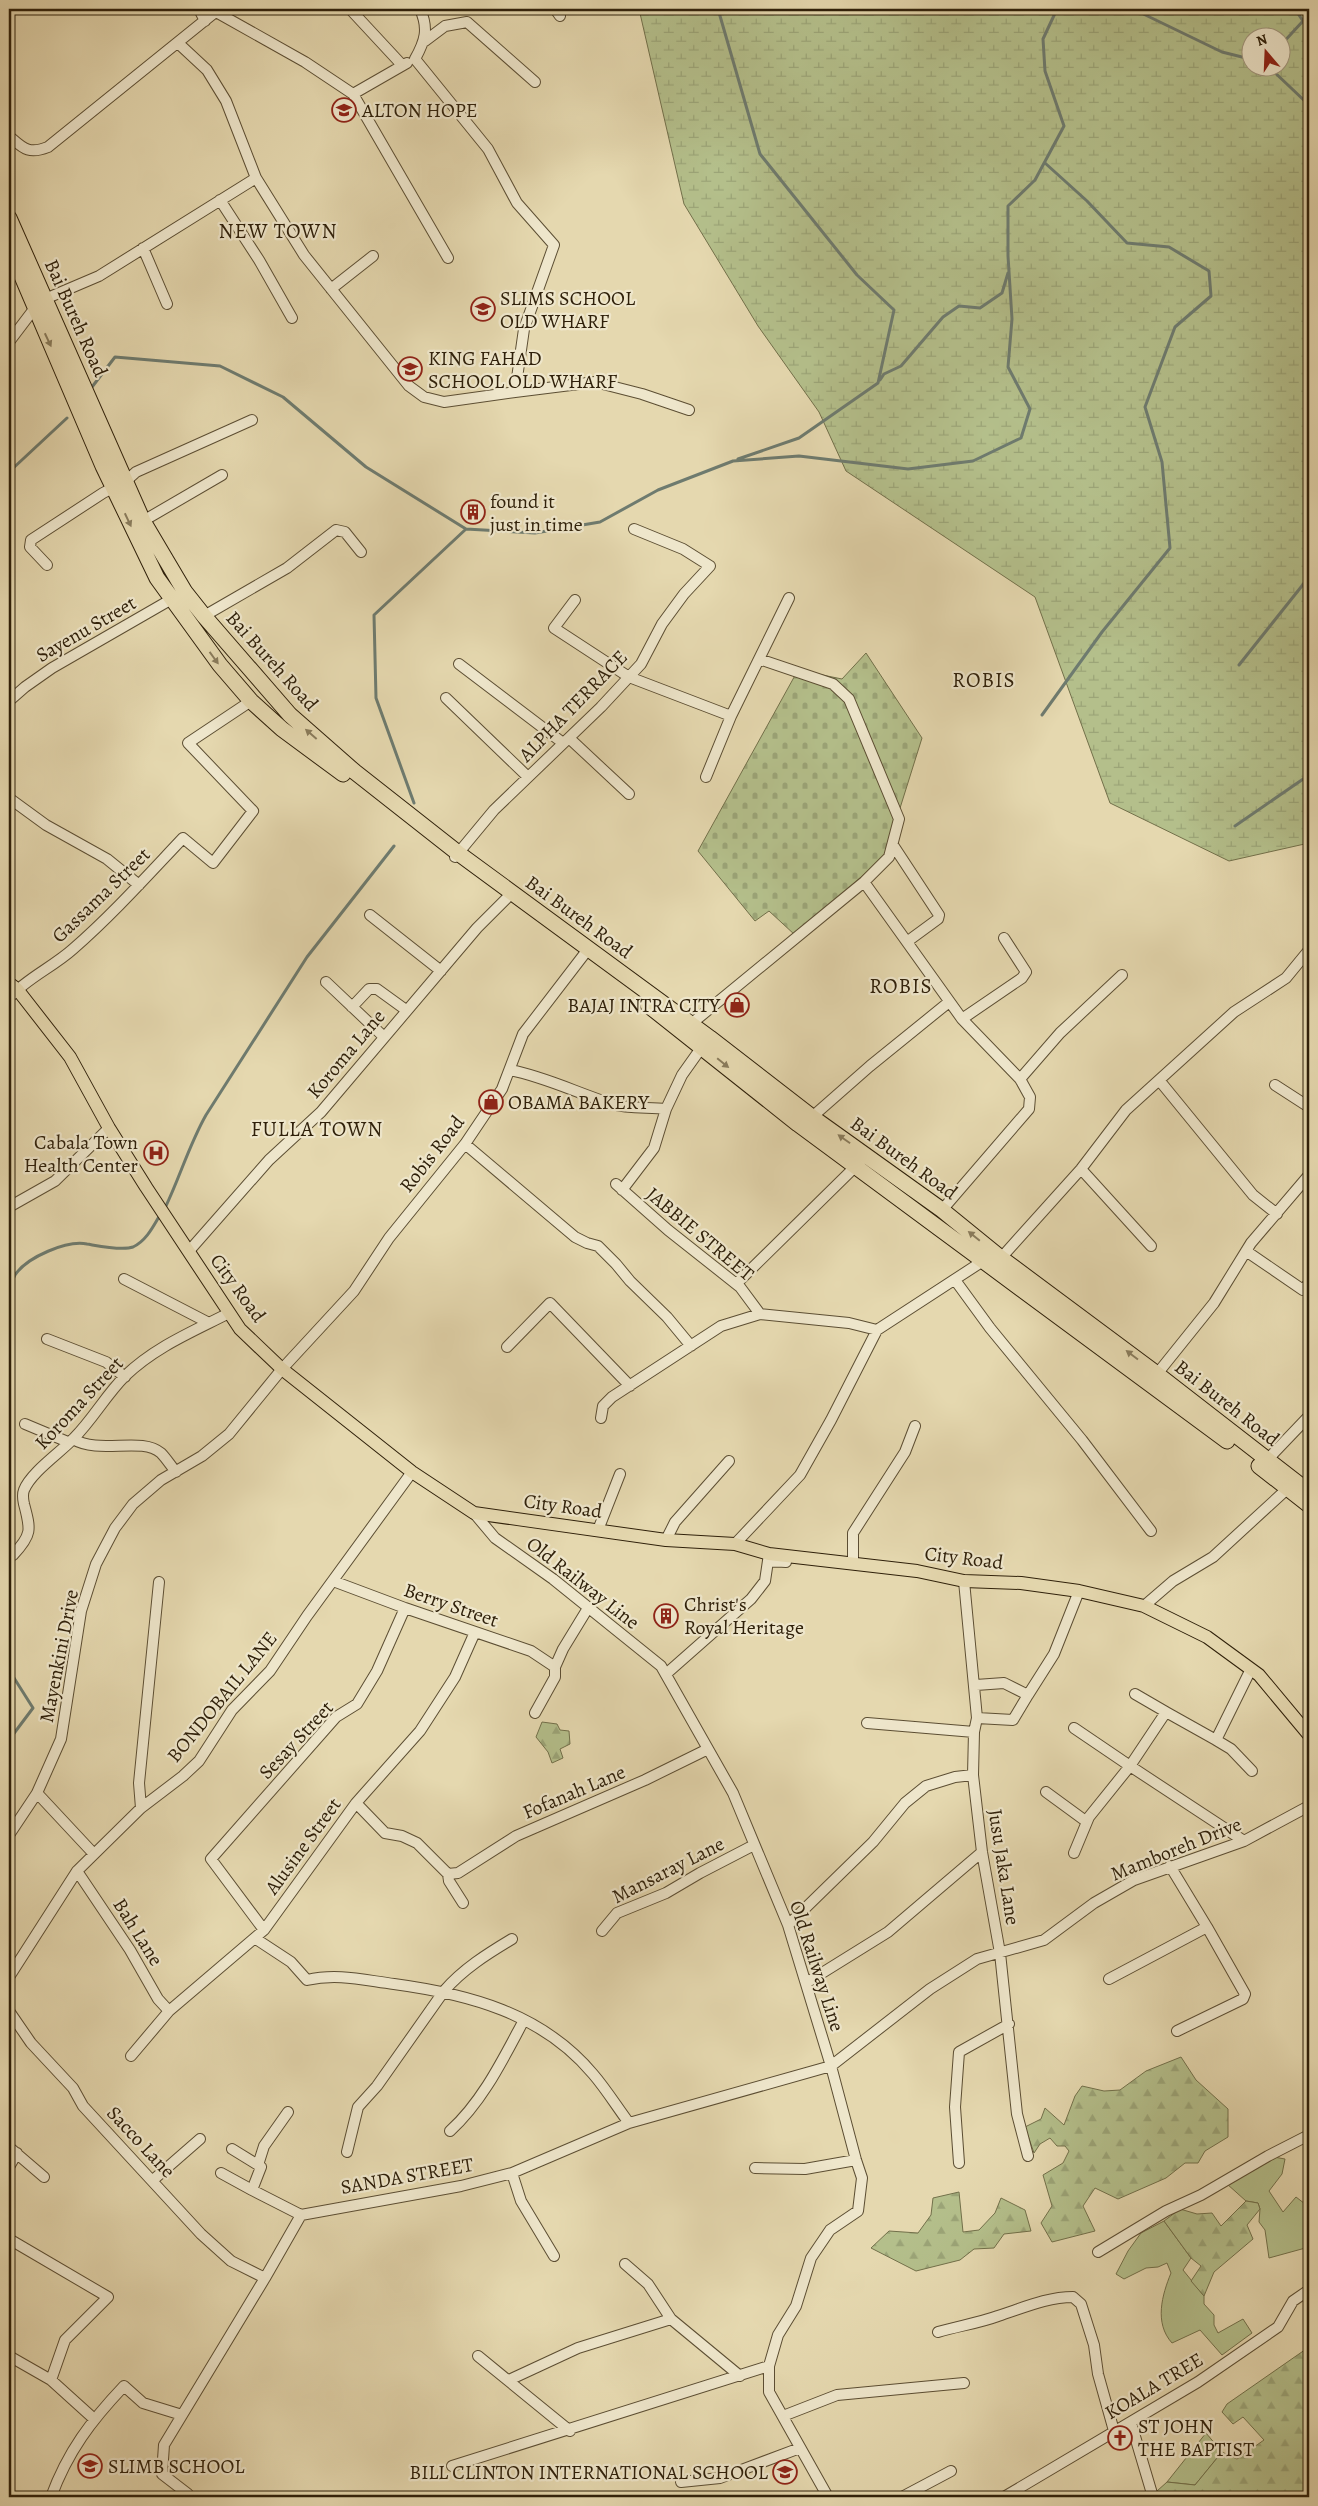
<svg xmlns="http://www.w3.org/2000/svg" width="1318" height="2506" viewBox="0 0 1318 2506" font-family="Alegreya,serif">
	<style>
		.green { fill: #b4bf8b; stroke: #72704a }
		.forest { fill: url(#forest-firs); stroke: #72704a }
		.wetland { fill: url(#wetland-marsh); stroke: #72704a; fill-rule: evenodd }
		.cemetery { fill: url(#cemetery-stones); stroke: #72704a }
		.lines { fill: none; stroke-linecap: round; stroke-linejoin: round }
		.stream { stroke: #6e7b6f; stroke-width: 3 }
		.minor-casing { stroke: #5c4e33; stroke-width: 12 }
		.major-casing { stroke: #2f200a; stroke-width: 14 }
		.highway-casing { stroke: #2f200a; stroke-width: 17 }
		.minor { stroke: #eee6cb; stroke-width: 10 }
		.major { stroke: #e5d8af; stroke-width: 12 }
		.highway { stroke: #e5d8af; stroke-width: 15 }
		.oneway { fill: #8a7c5c }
		.labels { text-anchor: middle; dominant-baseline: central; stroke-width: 4.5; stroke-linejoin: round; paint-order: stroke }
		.poi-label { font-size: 20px; fill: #2f200a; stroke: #eee6cb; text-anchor: start }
		.street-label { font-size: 20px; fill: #2f200a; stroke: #eee6cb }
		.neighbourhood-label { font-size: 21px; letter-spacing: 1px; fill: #2f200a; stroke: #eee6cb }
	</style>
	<defs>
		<pattern id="forest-firs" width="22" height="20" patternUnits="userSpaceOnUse" patternTransform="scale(1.25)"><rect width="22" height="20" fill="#b4bf8b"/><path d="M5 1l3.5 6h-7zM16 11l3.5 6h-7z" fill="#9ba477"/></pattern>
		<pattern id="wetland-marsh" width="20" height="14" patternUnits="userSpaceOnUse" patternTransform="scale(1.25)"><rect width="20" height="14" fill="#b4bf8b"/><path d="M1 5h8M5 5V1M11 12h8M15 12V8" fill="none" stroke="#9ba477"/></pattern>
		<pattern id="cemetery-stones" width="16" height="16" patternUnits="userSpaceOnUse" patternTransform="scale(1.25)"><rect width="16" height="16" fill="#b4bf8b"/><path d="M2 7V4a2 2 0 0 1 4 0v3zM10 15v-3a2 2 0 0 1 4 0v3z" fill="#9ba477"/></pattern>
	</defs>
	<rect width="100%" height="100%" fill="#e5d8af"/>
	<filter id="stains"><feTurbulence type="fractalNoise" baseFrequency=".004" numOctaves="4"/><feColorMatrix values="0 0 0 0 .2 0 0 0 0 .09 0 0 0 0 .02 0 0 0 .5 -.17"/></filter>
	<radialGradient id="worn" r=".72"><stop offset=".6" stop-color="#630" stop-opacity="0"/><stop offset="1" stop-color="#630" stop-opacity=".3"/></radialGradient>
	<path class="green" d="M1268,2156L1285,2159L1282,2174L1269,2191L1283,2212L1296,2197L1309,2207V2247L1269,2258L1265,2230L1259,2222L1260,2209L1258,2203L1246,2201L1227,2184Z
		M1164,2221L1191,2258L1183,2270L1204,2296V2304L1214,2315V2325L1218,2333L1243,2319L1252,2333L1222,2355L1200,2330L1172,2343C1154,2323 1162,2295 1171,2273L1167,2263L1158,2267L1146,2268L1124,2279L1116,2274L1128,2251L1141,2233Z
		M1206,2433L1222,2452L1195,2485L1167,2482Z"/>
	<path class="forest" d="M542,1722L557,1724L560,1730L569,1731L570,1744L560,1749L563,1758L552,1763L548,1752L536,1737Z
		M1181,2057L1196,2080L1228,2109V2137L1205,2151L1198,2163H1185L1166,2178L1118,2199L1095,2188L1083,2206L1095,2231L1052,2242L1041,2223L1052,2206L1043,2175L1063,2163L1069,2151L1065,2146H1057L1050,2138L1040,2144L1034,2153L1025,2127L1041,2119L1045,2108L1064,2125L1075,2096L1082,2086L1104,2091L1120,2090L1146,2071Z
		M959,2192L963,2232L979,2230L995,2213L1001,2198L1025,2210L1031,2231L1004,2234L994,2248L974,2249L960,2260L916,2271L871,2248L889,2231L918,2233L931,2215L933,2198Z
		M1246,2201L1258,2203L1260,2209L1247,2225L1253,2239L1214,2272L1204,2296L1191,2281L1201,2266L1191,2258L1164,2221L1180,2209L1197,2214L1212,2213L1221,2226Z
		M1309,2347V2497H1159L1157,2491L1167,2482L1195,2485L1222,2452L1237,2459L1264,2440L1243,2417L1233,2424L1222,2412L1227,2404Z"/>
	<path class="wetland" d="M639,9H1309V843L1229,861L1110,803L1035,597L846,471L819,412L758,326L684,204ZM1250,38H1280V68H1250Z"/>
	<path class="cemetery" d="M866,653L922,738L885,856L795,935L769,911L755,921L698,851L798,670L842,679Z"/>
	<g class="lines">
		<path class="stream" d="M718,9L760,154L857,275L894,310L878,383L799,438L738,459
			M1133,9L1222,52L1250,59
			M1280,46L1303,21L1295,9
			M1270,68L1309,105
			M880,380L884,374L901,366L943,317L959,306L980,308L1002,293L1008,273
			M92,387L115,357L220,366L283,397L366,467L466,529
			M9,472L67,418
			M1239,665L1309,577
			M1042,715L1102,632L1170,548L1162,462L1145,407L1175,327L1211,296L1209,271L1169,247L1127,243L1087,201L1045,163
			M414,803L376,698L374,615L466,529L535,533L600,522L658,490L733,461L799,456L908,469L973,461L1021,438L1030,409L1008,367L1012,319L1008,256V206L1035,180L1064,126L1045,71L1043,39L1057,9
			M1235,826L1309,775
			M165,1208C180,1177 189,1145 206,1115L307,957L394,846
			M9,1293C11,1287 12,1280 15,1275C27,1257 67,1240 87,1244C99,1246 122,1251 133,1247C146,1241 153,1227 160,1215
			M9,1670L33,1708L9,1740"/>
		<g class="minor-casing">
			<path id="minor" d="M199,9L205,21
				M350,9L402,65
				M555,9L560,16
				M216,12L305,62L353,94L448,258
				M425,41L445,26L467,22L535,82
				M178,43L207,70L226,101L256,178L304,255L409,386L424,397L444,402L515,392L524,329L554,245L517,203L488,149L415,59C425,41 429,29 420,9
				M353,94L407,63
				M9,136C23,148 28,155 48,147L219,9
				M220,200L259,260L292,318
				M143,248L167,304
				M331,289L373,256
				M9,342L34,309L45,299L99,276L256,178
				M515,392L595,382L642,394L689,410
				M143,521L222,475
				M47,565L30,547L31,540L103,493L126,481L136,472L252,420
				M575,600L554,628L629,677L731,716L789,598
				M204,616L287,568L336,530L345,532L361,552
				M459,664L563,743
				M446,698L528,777
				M9,701L25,687L52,668L177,596
				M569,738L629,794
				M706,777L731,716
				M9,798L46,825L107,859L139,885
				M893,845L939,915L938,919L908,941
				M455,857L494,810L601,707L641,664L662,624L684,594L710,566L683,549L634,529
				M864,882L962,1019L1020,1079L1030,1097L1029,1109L942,1210
				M370,915L441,971
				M326,982L383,1036
				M9,998C27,978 53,967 73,949C112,915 147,876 183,838L213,863L253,811L188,743L251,701
				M352,1007L369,989H377L406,1010
				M962,1019L1022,978L1026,972L1004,938
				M691,1024L864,882L889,857L899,819L849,699L833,684L759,659
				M510,1070C546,1077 577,1093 612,1104C628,1109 649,1107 666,1109
				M1020,1079L1060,1033L1122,975
				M1159,1080L1253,1195L1277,1214
				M1275,1085L1309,1107
				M812,1117L870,1066L949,1002
				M465,1144L575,1237L587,1243L598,1246L616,1264L630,1281L667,1317L691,1346
				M1081,1169L1151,1246
				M616,1184L668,1230L740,1287L760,1314
				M622,1190L654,1148L666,1109L682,1075L704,1044
				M9,1207L55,1181L109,1128
				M189,1251L269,1160L321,1112L477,928L507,898
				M1246,1251L1303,1290L1309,1283
				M1001,1258L1081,1169L1126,1110L1234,1012L1286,978L1309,950
				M124,1279L209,1323
				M955,1280L990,1328L1082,1440L1151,1531
				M736,1284L860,1162
				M47,1339L106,1362L125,1377
				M507,1347L550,1303L630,1386
				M1157,1374L1214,1303L1251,1243L1309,1175
				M601,1418L603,1406L612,1397L721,1326L760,1314L849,1323L877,1330L983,1261
				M25,1424L68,1442
				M73,1439C100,1455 141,1436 161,1453C166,1458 171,1466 176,1472
				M1267,1460L1309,1416
				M474,1513L495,1538L553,1579L661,1666L733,1793L788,1925L831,2066L856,2160L862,2178L858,2211L830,2230L811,2258L796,2306L778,2335L769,2366V2392L828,2497
				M598,1530L620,1474
				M666,1540L675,1522L729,1461
				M735,1544L800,1475L831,1420L877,1330
				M13,1555C32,1535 31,1530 24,1504C23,1499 22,1495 24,1490C31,1472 61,1452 74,1438C93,1419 106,1395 125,1376C155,1347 192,1332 229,1313
				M768,1561L786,1562
				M853,1564V1533L905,1452L915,1426
				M333,1581L405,1608L531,1651L555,1667
				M964,1581L977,1718L974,1732L973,1775L982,1852L1000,1953L1017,2114L1028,2156
				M1144,1606L1173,1581L1213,1557L1287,1489
				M666,1674L751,1599L765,1581L769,1554
				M976,1685L1004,1683L1028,1695L1013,1720L977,1718
				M1135,1694L1166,1712
				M1028,1695L1054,1654L1079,1591
				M535,1713L555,1677V1667L563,1649L588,1608
				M867,1723L974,1732
				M1074,1728L1130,1766L1166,1712L1216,1740L1251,1669
				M1216,1740L1231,1749L1252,1771
				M1046,1792L1087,1822
				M37,1793L93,1853
				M356,1803L385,1833L402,1836L417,1843L448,1874L458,1873L516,1836L645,1780L708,1749
				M141,1808L139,1783L159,1582
				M9,1835L37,1793L61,1739L81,1611L96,1564L115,1528L133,1504L161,1480L202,1456L229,1434L282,1369L354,1291L389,1238L465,1144L502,1089L523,1034L589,948
				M1074,1853L1089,1817L1130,1766L1244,1841
				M77,1871L130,1950L158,1999L169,2011
				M448,1874L449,1881L463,1903
				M788,1925L873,1842L905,1803L926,1786L955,1777L973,1775
				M264,1930L211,1859L336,1717L357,1704L377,1671L405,1608
				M602,1931L617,1913L666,1893L700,1873L754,1845
				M256,1939L291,1962L307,1980C337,1973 363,1980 394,1984C468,1994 542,2013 593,2074C606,2089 617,2107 629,2123
				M9,1977L77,1871L141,1808L183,1776L199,1761L232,1710L270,1671L307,1616L412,1472
				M1109,1979L1207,1927L1170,1866
				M806,1983L888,1932L982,1852
				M9,2011L31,2043L73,2088L83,2106L201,2234L231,2261L265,2278
				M1177,2031L1243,1999L1245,1994L1207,1927
				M131,2056L169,2011L264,1930L356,1803L420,1731L455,1677L475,1632
				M288,2112L264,2146L258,2165L261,2167L252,2190L301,2215
				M450,2131C483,2101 503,2059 524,2020
				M9,2147L44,2177
				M232,2149L258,2165
				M347,2152L358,2107L377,2086L444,1991C463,1969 487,1954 512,1939
				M959,2163L955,2107L959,2052L1009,2024
				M9,2167L17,2153
				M755,2168L805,2169L856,2160
				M221,2173L252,2190
				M512,2173L521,2201L554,2256
				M153,2180L200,2139
				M9,2239L108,2297L65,2340L51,2380
				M1098,2252L1166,2211L1201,2195L1268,2156L1309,2135
				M625,2264L648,2284L671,2319
				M938,2332C958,2326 979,2323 998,2316C1023,2308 1047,2297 1073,2297L1081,2304L1094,2345L1098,2374L1114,2431
				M9,2356L51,2380L93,2418
				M478,2356L570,2431
				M509,2380L578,2348L671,2319L740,2376
				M783,2416L837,2395L964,2383
				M1131,2423L1153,2497
				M452,2466L769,2366
				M681,2482L720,2478L800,2448
				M51,2497C68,2451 91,2421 124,2386L143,2403L182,2415
				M186,2497L188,2494L162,2474L164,2445L265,2278L301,2215L461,2186L512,2173L629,2123L831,2066L930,1989L977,1959L1044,1940L1094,1903L1134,1880L1244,1841L1309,1806
				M902,2497L951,2471
				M1004,2497L1198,2382L1278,2327L1293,2301L1309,2290"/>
		</g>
		<g class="major-casing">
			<path id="major" d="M9,983L17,989L70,1057L109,1128L146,1187L240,1329L282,1369L412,1472L474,1513L666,1540L735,1544L769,1554L917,1571L964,1581L1021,1583L1079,1591L1144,1606L1207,1637L1259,1675L1309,1735"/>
		</g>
		<g class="highway-casing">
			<path id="highway" d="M9,218L143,521L185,592L204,616L290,715L355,772L458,853L710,1038L812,1117L942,1210L1001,1258L1157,1374L1309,1492
				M9,246L103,466L157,578L220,665L251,701L282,729L343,774
				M648,1005L798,1124L1227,1441
				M1259,1466L1309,1505"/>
		</g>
		<use href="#minor" class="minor"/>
		<use href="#major" class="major"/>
		<use href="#highway" class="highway"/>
	</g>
	<defs><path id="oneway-solid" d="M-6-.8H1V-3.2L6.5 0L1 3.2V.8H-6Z" transform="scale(1.25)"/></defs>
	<g class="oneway">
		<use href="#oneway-solid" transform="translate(48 340) rotate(65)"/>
		<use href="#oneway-solid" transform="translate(128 520) rotate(65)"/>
		<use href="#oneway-solid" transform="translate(214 658) rotate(54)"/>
		<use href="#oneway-solid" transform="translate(311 734) rotate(-139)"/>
		<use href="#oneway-solid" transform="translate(723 1063) rotate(39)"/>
		<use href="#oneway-solid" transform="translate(844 1139) rotate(-145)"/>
		<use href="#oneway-solid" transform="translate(974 1236) rotate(-141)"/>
		<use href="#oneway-solid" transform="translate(1132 1355) rotate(-143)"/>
	</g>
	<defs>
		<g id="school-ring" transform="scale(1.25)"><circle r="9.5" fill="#eee6cb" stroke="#8f2418" stroke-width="1.5"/><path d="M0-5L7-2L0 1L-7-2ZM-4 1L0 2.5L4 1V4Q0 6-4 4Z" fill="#8f2418"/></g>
		<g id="building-ring" transform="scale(1.25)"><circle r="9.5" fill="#eee6cb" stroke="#8f2418" stroke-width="1.5"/><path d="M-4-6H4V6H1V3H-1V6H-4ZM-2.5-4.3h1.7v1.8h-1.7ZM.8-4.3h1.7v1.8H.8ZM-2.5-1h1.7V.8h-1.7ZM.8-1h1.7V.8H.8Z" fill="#8f2418"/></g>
		<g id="shop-ring" transform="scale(1.25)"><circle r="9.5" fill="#eee6cb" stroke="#8f2418" stroke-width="1.5"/><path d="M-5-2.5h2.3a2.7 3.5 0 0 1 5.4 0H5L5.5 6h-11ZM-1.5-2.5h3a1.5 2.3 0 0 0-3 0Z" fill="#8f2418"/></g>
		<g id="hospital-ring" transform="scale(1.25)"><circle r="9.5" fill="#eee6cb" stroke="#8f2418" stroke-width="1.5"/><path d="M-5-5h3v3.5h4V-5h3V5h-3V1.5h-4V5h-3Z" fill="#8f2418"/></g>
		<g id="church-ring" transform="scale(1.25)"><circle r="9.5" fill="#eee6cb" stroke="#8f2418" stroke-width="1.5"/><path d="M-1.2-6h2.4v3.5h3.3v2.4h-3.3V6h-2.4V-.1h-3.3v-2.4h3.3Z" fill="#8f2418"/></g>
	</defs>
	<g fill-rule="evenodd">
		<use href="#school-ring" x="344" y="110"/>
		<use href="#school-ring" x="483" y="309"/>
		<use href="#school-ring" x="410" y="369"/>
		<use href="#building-ring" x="473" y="512"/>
		<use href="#shop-ring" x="737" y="1005"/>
		<use href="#shop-ring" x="491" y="1102"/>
		<use href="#hospital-ring" x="156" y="1153"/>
		<use href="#building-ring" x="666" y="1616"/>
		<use href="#church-ring" x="1120" y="2438"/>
		<use href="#school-ring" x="90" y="2466"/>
		<use href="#school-ring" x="785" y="2472"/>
	</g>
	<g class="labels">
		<g class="poi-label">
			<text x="362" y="110">ALTON HOPE</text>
			<text x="500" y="298">SLIMS SCHOOL<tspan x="500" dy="23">OLD WHARF</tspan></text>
			<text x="428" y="358">KING FAHAD<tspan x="428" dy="23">SCHOOL OLD WHARF</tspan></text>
			<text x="490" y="501">found it<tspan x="490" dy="23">just in time</tspan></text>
			<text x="720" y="1005" text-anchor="end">BAJAJ INTRA CITY</text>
			<text x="508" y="1102">OBAMA BAKERY</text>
			<text x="138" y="1142" text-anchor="end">Cabala Town<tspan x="138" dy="23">Health Center</tspan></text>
			<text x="684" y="1604">Christ's<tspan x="684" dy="23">Royal Heritage</tspan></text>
			<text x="1138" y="2426">ST JOHN<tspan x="1138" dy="23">THE BAPTIST</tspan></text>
			<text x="108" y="2466">SLIMB SCHOOL</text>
			<text x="768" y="2472" text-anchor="end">BILL CLINTON INTERNATIONAL SCHOOL</text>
		</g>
		<g class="street-label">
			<text transform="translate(76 318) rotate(66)">Bai Bureh Road</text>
			<text transform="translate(86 629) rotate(-30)">Sayenu Street</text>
			<text transform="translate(272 661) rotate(48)">Bai Bureh Road</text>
			<text transform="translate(573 706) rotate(-46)">ALPHA TERRACE</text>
			<text transform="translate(101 895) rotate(-44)">Gassama Street</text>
			<text transform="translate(579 917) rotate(36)">Bai Bureh Road</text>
			<text transform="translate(346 1054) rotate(-50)">Koroma Lane</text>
			<text transform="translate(432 1154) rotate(-52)">Robis Road</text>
			<text transform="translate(904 1158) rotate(36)">Bai Bureh Road</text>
			<text transform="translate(700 1234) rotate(40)">JABBIE STREET</text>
			<text transform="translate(238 1288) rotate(54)">City Road</text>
			<text transform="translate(79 1403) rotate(-47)">Koroma Street</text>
			<text transform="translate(1227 1403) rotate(38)">Bai Bureh Road</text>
			<text transform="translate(563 1506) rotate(8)">City Road</text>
			<text transform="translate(964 1558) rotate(7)">City Road</text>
			<text transform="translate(583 1583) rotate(38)">Old Railway Line</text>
			<text transform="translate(451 1605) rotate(19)">Berry Street</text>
			<text transform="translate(59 1656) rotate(-79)">Mayenkini Drive</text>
			<text transform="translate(222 1697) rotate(-51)">BONDOBAIL LANE</text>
			<text transform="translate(296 1740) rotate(-47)">Sesay Street</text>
			<text transform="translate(574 1792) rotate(-23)">Fofanah Lane</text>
			<text transform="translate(303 1846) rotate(-54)">Alusine Street</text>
			<text transform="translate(1176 1849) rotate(-22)">Mamboreh Drive</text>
			<text transform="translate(1004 1867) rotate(81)">Jusu Jaka Lane</text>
			<text transform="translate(668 1870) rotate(-27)">Mansaray Lane</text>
			<text transform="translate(138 1932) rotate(58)">Bah Lane</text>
			<text transform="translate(817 1966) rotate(72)">Old Railway Line</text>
			<text transform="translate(141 2142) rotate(47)">Sacco Lane</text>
			<text transform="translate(407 2176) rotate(-10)">SANDA STREET</text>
			<text transform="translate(1154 2386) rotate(-31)">KOALA TREE</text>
		</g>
		<g class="neighbourhood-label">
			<text x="278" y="231">NEW TOWN</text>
			<text x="984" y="680">ROBIS</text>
			<text x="901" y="986">ROBIS</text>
			<text x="317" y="1129">FULLA TOWN</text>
		</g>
	</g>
	<rect width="1318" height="2506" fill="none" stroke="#e5d8af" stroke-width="30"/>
	<rect x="10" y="10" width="1298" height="2486" fill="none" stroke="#2f200a" stroke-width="2.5"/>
	<rect x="15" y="15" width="1288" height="2476" fill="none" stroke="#2f200a"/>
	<g transform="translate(1266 52) rotate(341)"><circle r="24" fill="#eee6cb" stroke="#a2977e"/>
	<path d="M0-4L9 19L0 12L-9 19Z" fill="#8f2418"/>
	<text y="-8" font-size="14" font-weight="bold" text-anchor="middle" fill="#2f200a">N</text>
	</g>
	<rect width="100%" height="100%" filter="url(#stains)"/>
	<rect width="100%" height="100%" fill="url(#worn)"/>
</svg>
